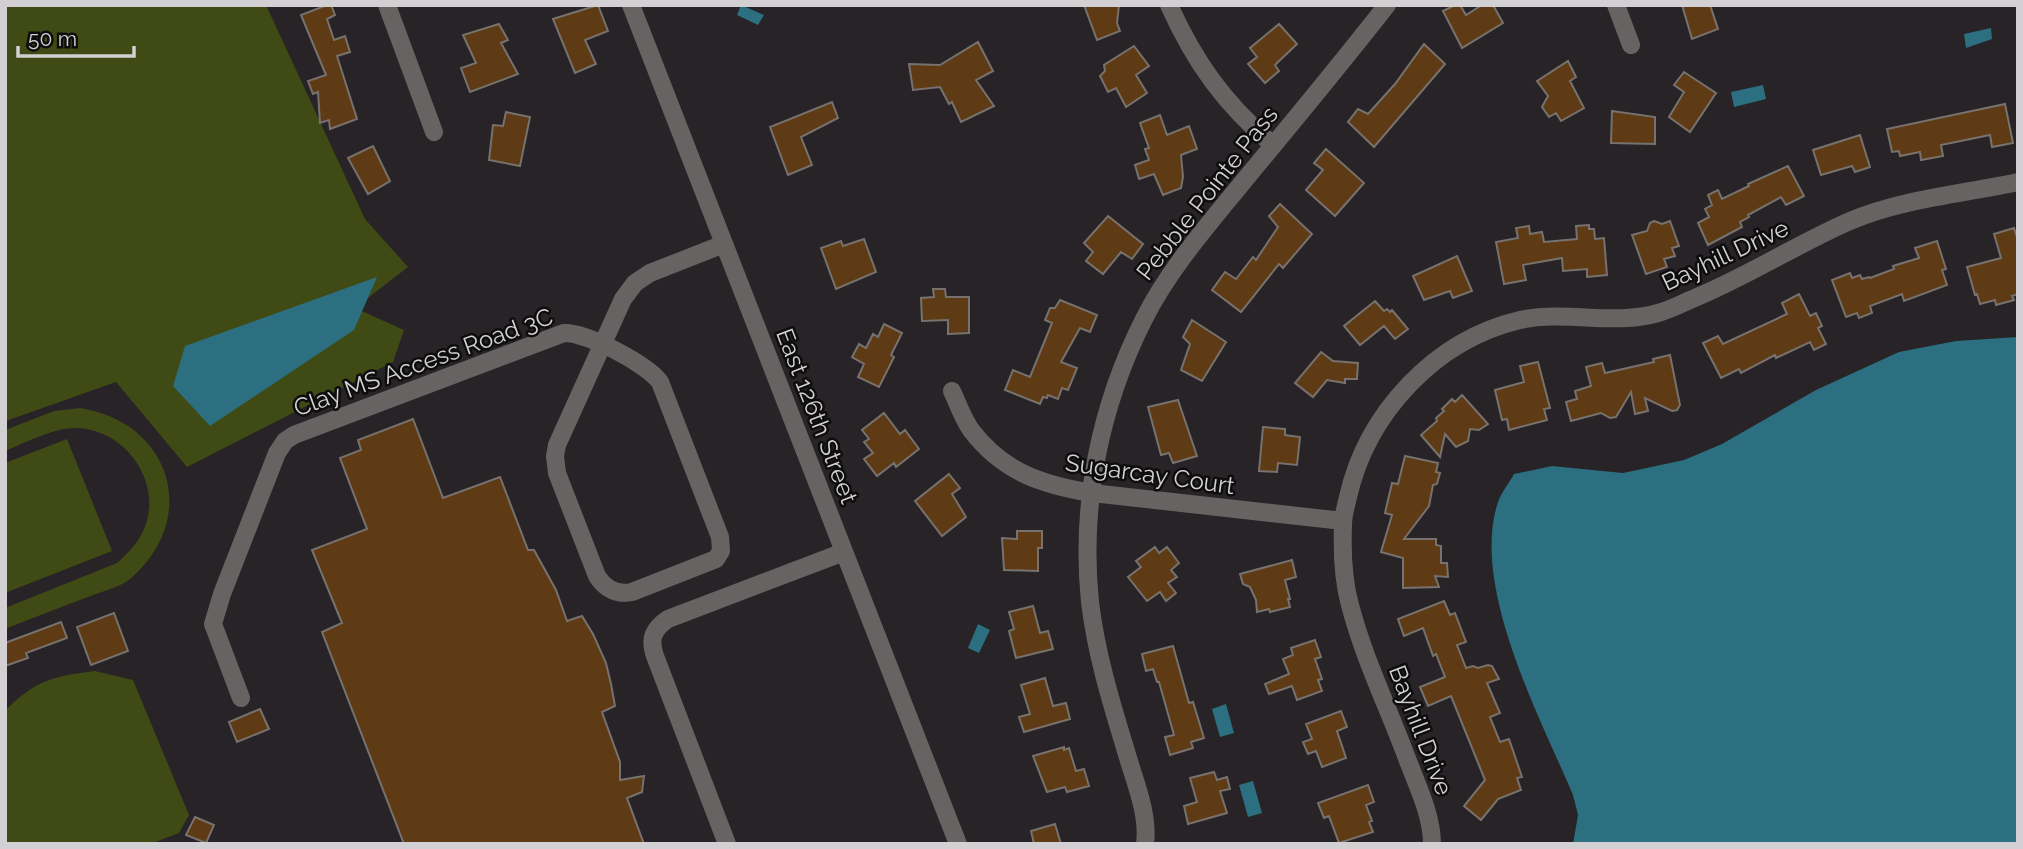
<svg xmlns="http://www.w3.org/2000/svg" width="2023" height="849" viewBox="0 0 2023 849" font-family="Raleway,sans-serif">
	<style>
		.green { fill: #404a14 }
		.water { fill: #2b6f80 }
		.building { fill: #5e3a15; stroke: #77726e; stroke-width: 2 }
		.lines { fill: none; stroke-linecap: round; stroke-linejoin: round }
		.minor { stroke: #676363; stroke-width: 18 }
		.labels { text-anchor: middle; dominant-baseline: central; stroke-width: 5; stroke-linejoin: round; paint-order: stroke }
		.street-label { font-size: 24px; fill: #d3d0d3; stroke: #0e0d0e }
	</style>
	<rect width="100%" height="100%" fill="#272326"/>
	<path class="green" d="M5,5H266L365,219L408,267L355,308L404,330L393,362L187,467L116,382L6,421Z
		M80,408C171,422 201,518 130,579C122,586 107,590 96,594C66,605 35,617 5,629V608L117,563C126,555 135,546 141,535C167,488 128,429 76,428C53,428 27,442 5,451V430L54,411Z
		M67,439L112,551L5,593V463Z
		M95,671L133,680L189,815L179,833L150,844H5V711C35,680 54,676 95,671Z"/>
	<path class="water" d="M741,5L764,15L758,25L737,15Z
		M1991,28L1992,39L1966,48L1964,34Z
		M1763,85L1766,99L1734,107L1731,92Z
		M377,277L354,330L210,426L173,386L185,346Z
		M2018,337V844H1573L1578,815L1573,795C1540,717 1470,586 1498,502C1501,493 1509,483 1514,474L1552,466L1623,473L1684,460L1722,444L1816,390L1899,352L1956,341Z
		M978,624L990,630L979,653L968,648Z
		M1226,704L1234,733L1220,737L1212,709Z
		M1253,781L1262,813L1248,817L1239,785Z"/>
	<path class="building" d="M327,5H331L335,15L327,19L334,40L345,36L350,52L337,56L357,119L330,129L329,120L320,123L318,92L313,94L308,81L326,75L301,15Z
		M598,5L608,31L585,40L596,64L575,73L553,19Z
		M1084,5H1119L1117,23L1120,31L1097,40Z
		M1455,5H1460L1466,15L1482,5H1493L1503,23L1462,48L1443,11Z
		M1682,5H1710L1718,29L1692,39Z
		M499,24L508,40L501,43L518,74L470,92L461,68L476,63L463,35Z
		M1279,24L1297,44L1275,65L1279,71L1265,83L1248,64L1257,57L1250,48Z
		M978,42L993,71L976,80L994,106L961,122L952,102L949,104L940,87L913,90L909,64L940,65Z
		M1424,44L1445,64L1374,147L1348,122L1358,109L1368,114L1395,84Z
		M1134,46L1149,66L1136,75L1147,93L1126,107L1116,88L1108,92L1100,76L1105,71L1104,65Z
		M1568,61L1576,77L1570,81L1584,108L1561,121L1556,113L1549,117L1542,107L1548,96L1537,81Z
		M1684,72L1716,93L1690,132L1669,117L1684,92L1674,85Z
		M832,102L838,118L801,137L812,165L788,175L770,127Z
		M2005,104L2013,143L1992,147L1990,135L1941,145L1943,156L1921,160L1920,152L1900,156L1899,151L1892,152L1887,129Z
		M1612,111L1655,117V144L1611,143Z
		M506,112L530,117L520,166L489,160L493,125L503,126Z
		M1160,115L1167,135L1189,126L1197,149L1181,155L1183,177L1181,188L1163,195L1154,174L1139,179L1135,165L1149,160L1145,149L1149,148L1140,123Z
		M1860,135L1870,167L1855,172L1852,166L1821,175L1813,150Z
		M373,146L390,181L368,194L348,158Z
		M1326,149L1364,183L1335,216L1306,190L1323,170L1314,163Z
		M1788,166L1804,196L1786,205L1781,197L1748,215L1749,217L1740,222L1742,227L1708,245L1698,223L1709,217L1705,209L1712,205L1708,195L1718,190L1722,199L1749,186L1748,184Z
		M1280,204L1312,234L1283,268L1279,264L1241,312L1212,290L1225,272L1236,279L1253,257L1256,260L1278,227L1269,216Z
		M1108,216L1143,244L1132,259L1121,252L1103,274L1086,261L1093,252L1084,243Z
		M1654,221L1662,224L1670,221L1679,246L1672,248L1675,256L1664,259L1667,267L1646,274L1632,235L1647,231L1650,223Z
		M1589,225V229H1594L1595,239L1604,238L1607,275L1587,277V269L1563,271L1562,258L1523,265L1526,280L1504,284L1496,242L1518,238L1516,228L1529,226L1530,234L1542,232L1544,242L1577,239L1576,226Z
		M2014,228L2018,241V294L2012,296L2014,300L1996,305L1995,300L1980,304L1977,294L1975,295L1967,267L2001,258L1994,234Z
		M864,239L876,272L836,289L821,248L841,241L843,246Z
		M1937,241L1946,269L1942,270L1947,285L1904,301L1902,294L1870,306L1872,313L1859,318L1857,313L1846,317L1832,280L1850,273L1852,278L1860,275L1862,279L1869,277L1870,278L1894,269L1893,266L1919,258L1915,248Z
		M1457,256L1472,291L1453,298L1450,291L1424,300L1413,276Z
		M933,289H945L946,297H969V333L948,334V320L922,321L921,298L934,297Z
		M1799,294L1810,316L1816,313L1822,326L1818,328L1826,344L1814,350L1810,342L1776,358L1775,355L1741,373L1739,369L1721,378L1703,343L1718,336L1723,344L1787,314L1782,303Z
		M1060,300L1097,315L1090,332L1080,328L1061,362L1077,368L1068,390L1062,388L1058,399L1048,395L1047,398L1043,397L1040,404L1005,390L1013,370L1030,377L1052,323L1045,320L1050,308H1055Z
		M1375,301L1384,311L1387,309L1390,312L1392,310L1408,329L1395,339L1384,326L1360,345L1344,326Z
		M1192,320L1226,342L1202,381L1181,370L1190,344L1183,337Z
		M884,324L902,333L891,355L894,357L879,387L858,377L864,364L852,357L859,344L866,348L873,334L878,337Z
		M1321,352L1333,361L1358,363L1357,379H1345V383L1327,380L1313,397L1295,383Z
		M1670,355L1680,405L1677,410L1672,411L1645,398L1648,411L1635,414L1631,392L1616,417L1610,418L1601,413L1571,421L1566,402L1577,399L1575,391L1591,386L1586,367L1602,363L1605,373L1654,362L1653,359Z
		M1538,362L1550,408L1544,409L1547,420L1509,430L1507,419L1502,420L1495,390L1524,382L1520,366Z
		M1462,395L1488,424L1479,430L1470,429L1468,441L1456,447L1445,434L1440,457L1421,435L1437,421L1436,418L1444,411L1442,409L1452,399L1455,402Z
		M1178,400L1197,456L1173,463L1169,453L1161,455L1148,407Z
		M884,413L900,434L905,430L919,449L896,467L894,463L877,476L864,459L873,453L864,442L869,439L862,430Z
		M413,419L443,498L500,477L528,550H534L556,590L567,621L582,616L593,634L606,663L611,684L615,706L602,712L620,762V780L644,776L642,792L627,798L644,844H404L322,632L342,623L312,550L367,529L340,458L361,450L358,440Z
		M1263,427L1285,429V435L1300,437L1297,465L1278,463L1277,472L1259,471Z
		M1405,456L1438,463L1436,472L1440,473L1437,484L1433,485L1429,506L1404,539H1436V545L1441,546V563H1447L1448,577L1435,576L1439,587L1403,588V558L1381,552L1392,515L1385,513L1392,483L1398,484Z
		M949,474L960,488L952,494L966,517L942,536L915,501Z
		M1017,531H1042V548H1038V571L1004,570L1002,538L1017,539Z
		M1155,547L1159,553L1167,547L1179,563L1171,570L1177,577L1168,583L1176,593L1166,601L1160,592L1147,601L1128,577L1141,567L1136,561Z
		M1292,560L1296,577L1285,580L1290,599H1288L1290,607L1270,612L1269,609L1257,612L1256,600L1250,587L1243,584L1240,574Z
		M1444,601L1450,615L1455,613L1466,642L1457,645L1466,668L1473,666L1478,668L1488,665L1492,666L1499,679L1487,683L1500,713L1490,717L1500,742L1509,739L1522,777L1517,778L1521,790L1498,799L1481,820L1464,806L1485,780L1451,696L1428,706L1420,687L1445,677L1436,654L1433,656L1423,628L1404,636L1398,619Z
		M1033,606L1040,633L1048,631L1053,649L1016,658L1009,631L1014,629L1009,612Z
		M114,613L128,651L91,665L77,627Z
		M61,622L67,638L26,653L28,658L5,666V643Z
		M1315,640L1321,657L1315,659L1322,679L1318,680L1322,691L1297,700L1292,686L1269,694L1265,684L1289,674L1283,659L1293,655L1291,648Z
		M1173,646L1189,703L1193,702L1204,738L1191,742L1193,748L1170,755L1165,737L1174,735L1159,682H1157L1153,669L1146,671L1142,654Z
		M1045,678L1053,706L1066,703L1070,719L1024,732L1019,717L1030,714L1021,685Z
		M260,709L269,729L237,742L229,722Z
		M1341,711L1347,727L1337,731L1346,758L1322,767L1316,751L1308,754L1303,742L1312,739L1306,724Z
		M1064,747V750L1069,748L1076,771L1084,769L1089,786L1067,792L1065,787L1047,792L1033,756Z
		M1214,772L1217,780L1227,777L1230,789L1220,791L1227,813L1188,824L1184,806L1197,802L1190,778Z
		M1368,785L1374,802L1366,805L1372,821L1369,822L1373,832L1339,843L1329,816L1324,818L1318,803Z
		M195,817L214,825L206,843L186,835Z
		M1055,824L1061,844H1034L1031,831Z"/>
	<g class="lines">
		<path class="minor" d="M387,5L434,132
			M631,5L958,844
			M1169,5C1195,63 1225,104 1273,145
			M1616,5L1631,45
			M952,391C958,404 963,419 971,430C1003,472 1042,485 1092,493L1343,521
			M241,698L213,624L222,594L277,453L285,441L294,435L564,333C586,332 647,364 660,382L720,537L721,551L716,559L632,592C617,595 605,589 597,576L557,473L555,456L557,445L623,299L635,283L650,273L724,244
			M727,844L655,656C649,639 653,629 668,619L844,552
			M1145,844C1149,813 1134,780 1126,751C1111,702 1096,653 1090,602C1080,504 1100,406 1144,319C1169,269 1208,225 1243,182C1292,123 1340,65 1387,5
			M1432,844C1432,816 1418,787 1408,761C1389,709 1364,659 1350,605C1343,580 1342,551 1343,525C1343,515 1346,506 1348,497C1367,413 1435,340 1520,320C1565,310 1614,326 1658,313C1669,310 1679,305 1690,300C1745,278 1795,245 1850,221C1902,199 1962,194 2018,182"/>
	</g>
	<g class="labels">
		<g class="street-label">
			<text transform="translate(1207 193) rotate(-52)">Pebble Pointe Pass</text>
			<text transform="translate(1725 255) rotate(-25)">Bayhill Drive</text>
			<text transform="translate(423 362) rotate(-20)">Clay MS Access Road 3C</text>
			<text transform="translate(817 416) rotate(69)">East 126th Street</text>
			<text transform="translate(1150 474) rotate(8)">Sugarcay Court</text>
			<text transform="translate(1421 730) rotate(69)">Bayhill Drive</text>
		</g>
	</g>
	<rect width="2023" height="849" fill="none" stroke="#d3d0d3" stroke-width="14"/>
	<path d="M18 46v10h116v-10" fill="none" stroke="#d3d0d3" stroke-width="3.5"/>
	<text x="28" y="46" font-size="21" fill="#d3d0d3" stroke="#0e0d0e" stroke-width="5" paint-order="stroke">50 m</text>
</svg>
